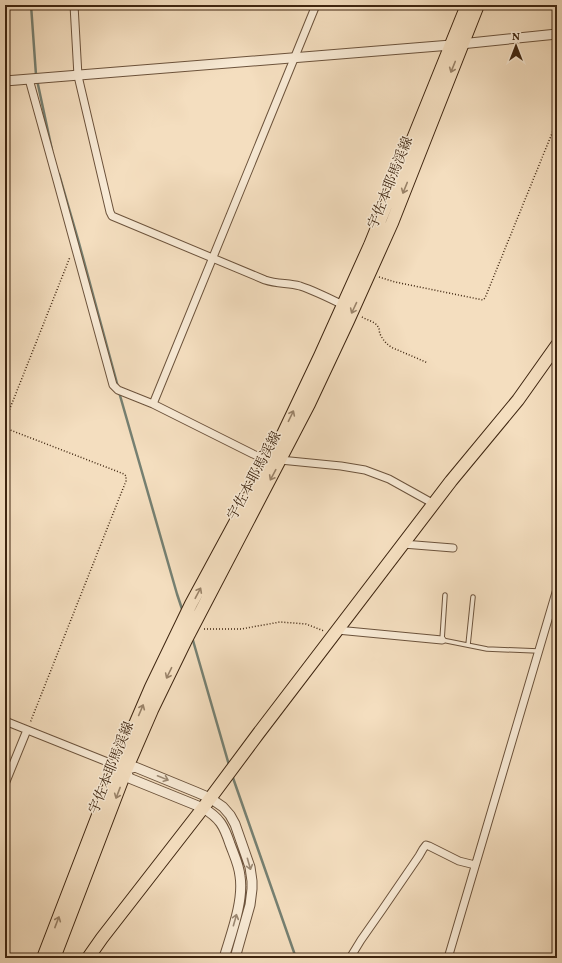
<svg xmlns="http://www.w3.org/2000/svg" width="562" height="963" viewBox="0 0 562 963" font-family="Vollkorn,'Noto Serif JP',serif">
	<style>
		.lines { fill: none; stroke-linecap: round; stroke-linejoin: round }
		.stream { stroke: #768072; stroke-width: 2.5 }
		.service-casing { stroke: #6c533c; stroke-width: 5.5 }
		.minor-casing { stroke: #6c533c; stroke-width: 9 }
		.tertiary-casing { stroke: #6c533c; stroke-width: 11 }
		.primary-casing { stroke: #3e2510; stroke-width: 14 }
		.path { stroke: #3e2510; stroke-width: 1.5; stroke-dasharray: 1 2; stroke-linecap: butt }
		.service { stroke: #f8ead5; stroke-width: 3.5 }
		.minor { stroke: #f8ead5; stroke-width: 7 }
		.tertiary { stroke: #f8ead5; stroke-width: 9 }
		.primary { stroke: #f4debf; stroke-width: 12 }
		.oneway { stroke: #998268 }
		.oneway2 { stroke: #9b8872 }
		.labels { text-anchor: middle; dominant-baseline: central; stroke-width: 3; stroke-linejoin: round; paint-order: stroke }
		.street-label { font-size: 14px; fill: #3e2510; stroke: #f8ead5 }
	</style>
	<rect width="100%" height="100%" fill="#f4debf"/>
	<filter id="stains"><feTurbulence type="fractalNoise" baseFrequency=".005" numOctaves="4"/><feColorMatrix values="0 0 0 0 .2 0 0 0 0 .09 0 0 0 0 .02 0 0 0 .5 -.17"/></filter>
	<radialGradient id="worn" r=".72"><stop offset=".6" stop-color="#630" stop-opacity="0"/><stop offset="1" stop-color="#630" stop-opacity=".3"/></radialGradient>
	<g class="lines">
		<path class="stream" d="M31,5L36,75
			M37,80L52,150
			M59,174L79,243L118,387
			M119,392L177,594L183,612
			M192,637L229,765
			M232,775L296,958"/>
		<g class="service-casing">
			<path id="service" d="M445,595L442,640L487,649L538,651
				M468,645L473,597"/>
		</g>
		<g class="minor-casing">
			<path id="minor" d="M74,5L78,76L110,212L112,216L265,280C277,284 288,283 300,286C315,291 329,298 343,305
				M29,79C57,181 86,283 113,385L118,390L153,404L253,454L262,458L270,459L341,466L365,470L389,479L434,504
				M153,404L316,5
				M403,544L453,548
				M337,630L442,640
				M5,721L120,767
				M5,784L27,730
				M350,958L361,940L382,910L419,856L423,849L426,845L429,846L459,861L475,865
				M448,958L557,589"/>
		</g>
		<g class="tertiary-casing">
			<path id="tertiary" d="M5,81L451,45L557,34
				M224,958C231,934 244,901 240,876C239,865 234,855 230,844C224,826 220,818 203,808L129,778L126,770L135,767L196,792L210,798L223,807L230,815L235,824L250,867L252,881V889L250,905L235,958"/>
		</g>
		<g class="primary-casing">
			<path id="primary" d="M43,958L117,766L151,687L191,604L283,434L320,356L370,245L467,5
				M54,958L126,770L152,710L187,638L309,404L348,321L392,223L478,5
				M88,958L102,938L203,808L258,734L451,481L518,400L557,345"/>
		</g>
		<path class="path" d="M379,277L395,282L483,300L485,298L557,121
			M362,317C367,320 376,322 378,327C380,329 379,332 380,334C383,340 387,345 393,348L428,363
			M5,421L70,257
			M5,428L124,474L126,476V481L30,723
			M204,629H241L280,622L306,624L324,631"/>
		<use href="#service" class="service"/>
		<use href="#minor" class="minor"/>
		<use href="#tertiary" class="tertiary"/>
		<use href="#primary" class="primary"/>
	</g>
	<defs><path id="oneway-shaft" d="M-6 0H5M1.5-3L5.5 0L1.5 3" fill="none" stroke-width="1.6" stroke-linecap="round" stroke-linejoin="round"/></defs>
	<g class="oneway">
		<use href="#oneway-shaft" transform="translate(453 67) rotate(112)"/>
		<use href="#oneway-shaft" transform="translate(405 188) rotate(112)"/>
		<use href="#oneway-shaft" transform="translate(354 308) rotate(115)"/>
		<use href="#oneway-shaft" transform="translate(291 416) rotate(-64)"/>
		<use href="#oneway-shaft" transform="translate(273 475) rotate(118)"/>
		<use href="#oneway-shaft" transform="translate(198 593) rotate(-62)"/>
		<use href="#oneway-shaft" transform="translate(169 673) rotate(116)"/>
		<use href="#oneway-shaft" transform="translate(141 710) rotate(-67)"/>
		<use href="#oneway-shaft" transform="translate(118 793) rotate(111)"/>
		<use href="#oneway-shaft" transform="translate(57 922) rotate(-69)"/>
	</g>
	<g class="oneway2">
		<use href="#oneway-shaft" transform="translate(163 778) rotate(22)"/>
		<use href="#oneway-shaft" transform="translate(249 864) rotate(74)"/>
		<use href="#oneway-shaft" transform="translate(235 920) rotate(-74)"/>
	</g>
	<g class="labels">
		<g class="street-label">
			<text transform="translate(391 183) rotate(-68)">宇佐本耶馬渓線</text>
			<text transform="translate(255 476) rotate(-62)">宇佐本耶馬渓線</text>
			<text transform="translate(112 768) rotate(-68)">宇佐本耶馬渓線</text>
		</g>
	</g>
	<rect width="562" height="963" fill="none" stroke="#f4debf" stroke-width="20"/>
	<rect x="6" y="6" width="550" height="951" fill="none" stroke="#3e2510" stroke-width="2"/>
	<rect x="10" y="10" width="542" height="943" fill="none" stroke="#3e2510"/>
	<g transform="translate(516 46)" stroke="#f8ead5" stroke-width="3" paint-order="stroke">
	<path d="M0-3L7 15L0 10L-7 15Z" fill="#3e2510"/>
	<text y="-6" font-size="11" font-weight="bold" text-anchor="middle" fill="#3e2510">N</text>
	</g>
	<rect width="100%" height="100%" filter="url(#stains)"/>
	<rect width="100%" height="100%" fill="url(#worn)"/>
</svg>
